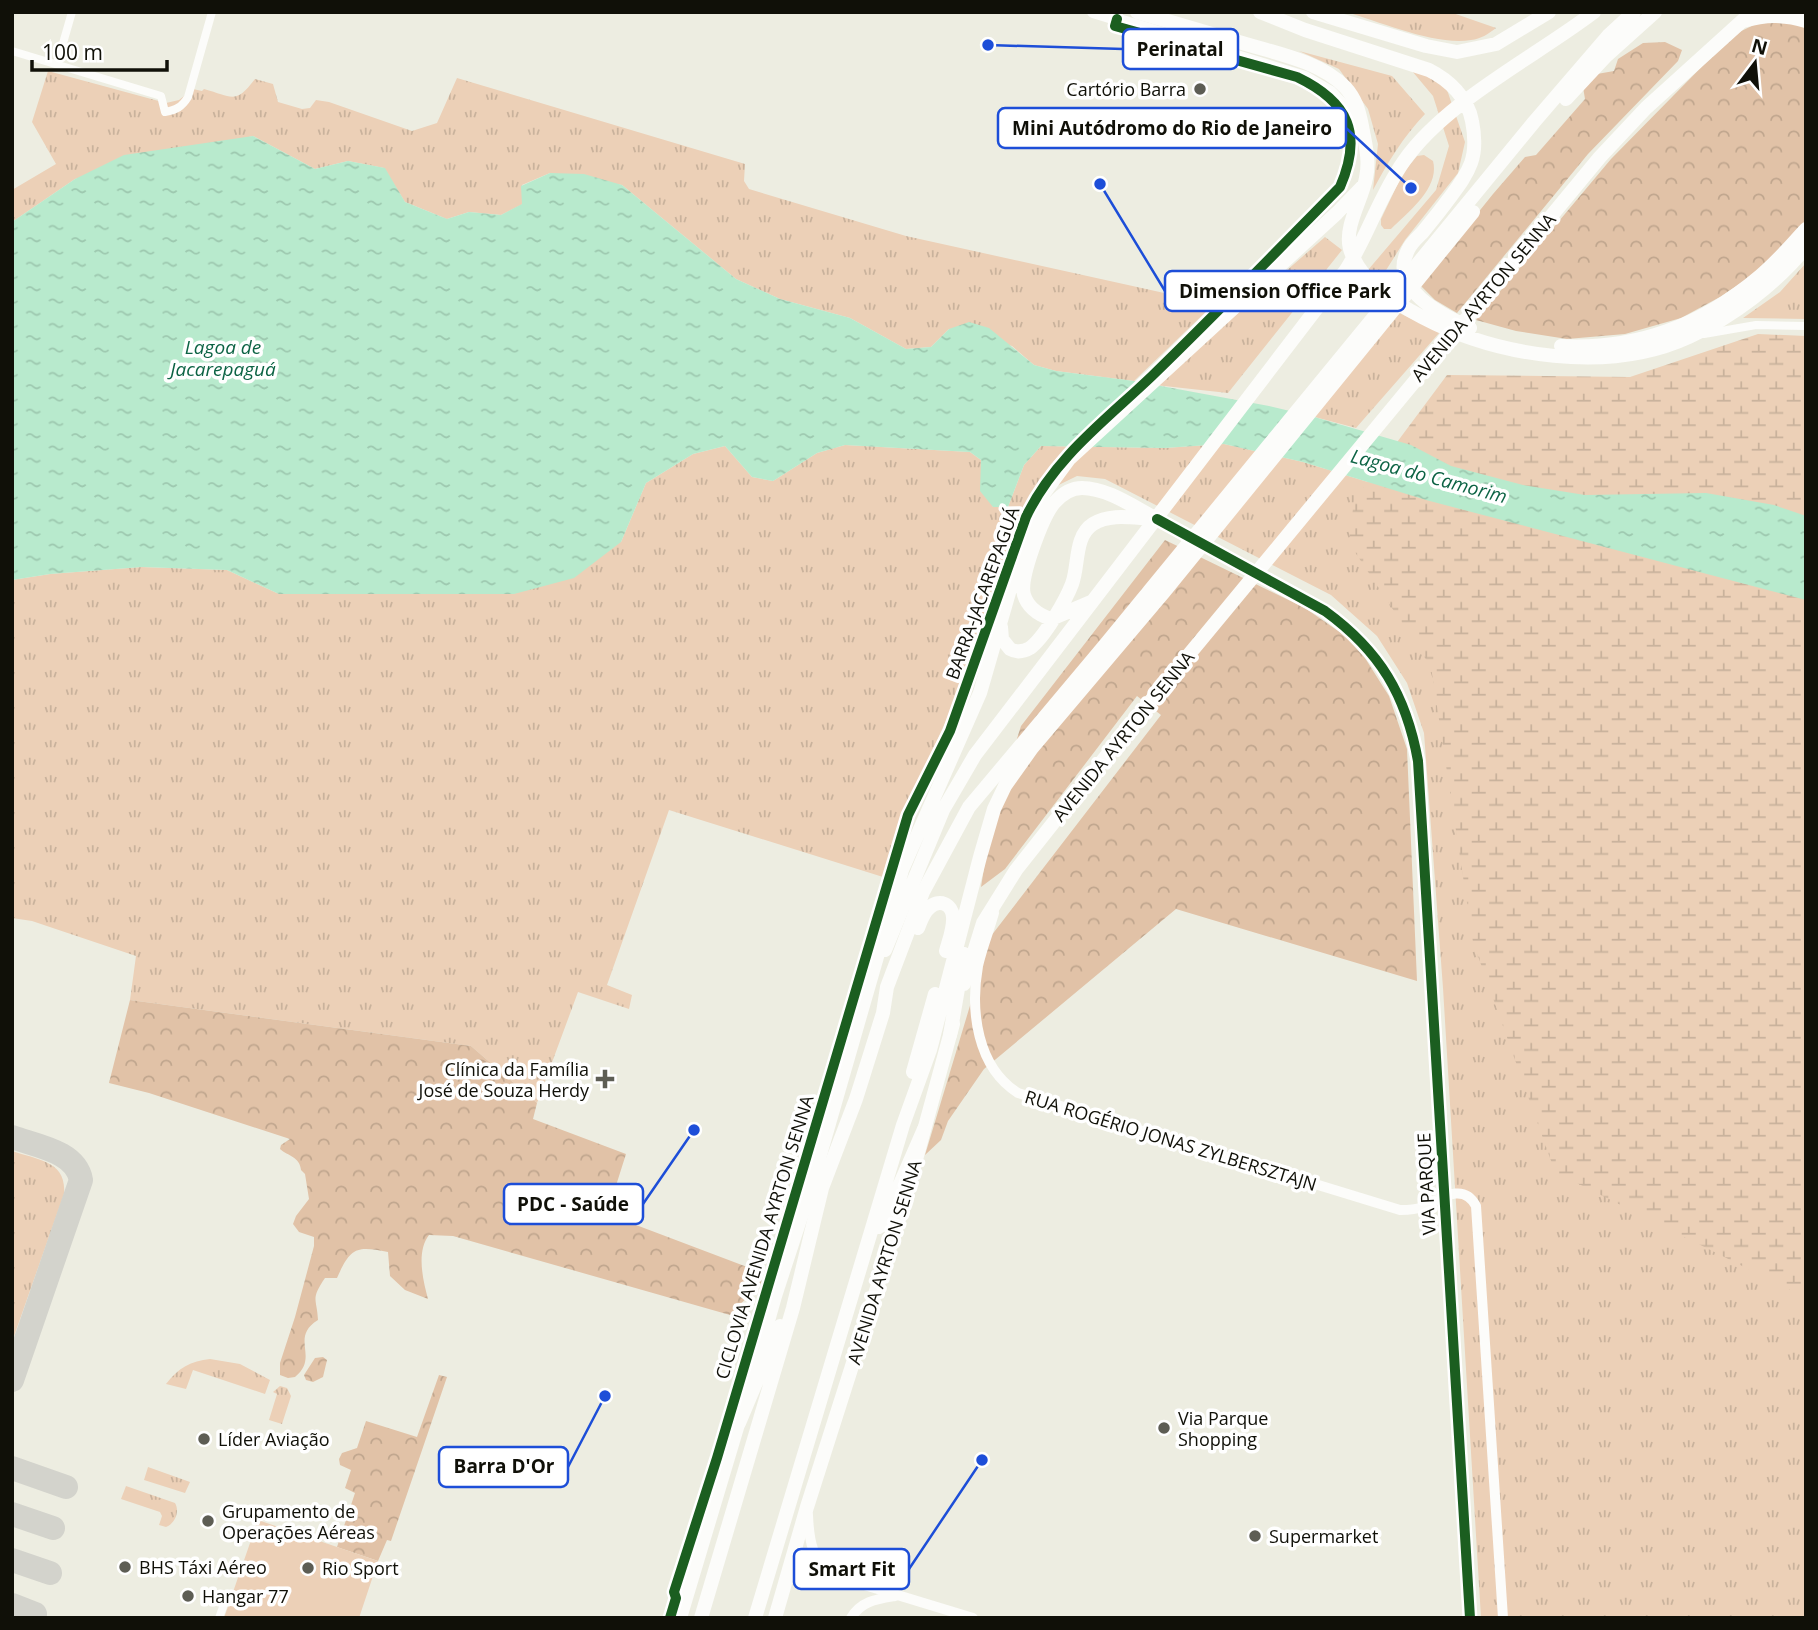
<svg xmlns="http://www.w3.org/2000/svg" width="1818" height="1630" viewBox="0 0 1818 1630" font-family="'Open Sans',sans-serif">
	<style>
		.grass { fill: url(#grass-tufts) }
		.forest { fill: url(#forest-crowns) }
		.wetland { fill: url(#wetland-marsh) }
		.garden { fill: #ecd0b7 }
		.water { fill: url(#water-ripples) }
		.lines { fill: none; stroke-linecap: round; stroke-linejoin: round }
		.taxiway { stroke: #d3d3cc; stroke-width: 24 }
		.minor { stroke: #fcfcfa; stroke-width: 8 }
		.tertiary { stroke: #fcfcfa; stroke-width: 10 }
		.primary { stroke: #fcfcfa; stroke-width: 12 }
		.trunk { stroke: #fcfcfa; stroke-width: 14 }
		.motorway { stroke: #fcfcfa; stroke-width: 14 }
		.cycleway-casing { stroke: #fff; stroke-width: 15 }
		.cycleway { stroke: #1b5e20; stroke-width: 10 }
		.poi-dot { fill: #5d5d54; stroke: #fff; stroke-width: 2.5 }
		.labels { text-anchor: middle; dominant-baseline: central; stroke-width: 7; stroke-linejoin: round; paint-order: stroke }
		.poi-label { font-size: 18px; fill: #101008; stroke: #fff; text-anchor: start }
		.street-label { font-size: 18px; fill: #101008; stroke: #fff }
		.water-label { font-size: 19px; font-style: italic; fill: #0c6344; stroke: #fff }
		.leader { fill: none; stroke: #1d4ed8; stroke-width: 2.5 }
		.callout-dot { fill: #1d4ed8; stroke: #fff; stroke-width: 2.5 }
		.callout { fill: #fff; stroke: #1d4ed8; stroke-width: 2.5 }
		.callout-label { font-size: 19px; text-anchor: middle; font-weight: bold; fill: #101008 }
	</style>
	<defs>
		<pattern id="grass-tufts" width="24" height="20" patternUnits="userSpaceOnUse" patternTransform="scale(1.75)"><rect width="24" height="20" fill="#ecd0b7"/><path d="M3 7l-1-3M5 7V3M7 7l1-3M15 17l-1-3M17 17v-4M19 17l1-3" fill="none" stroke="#c9b29c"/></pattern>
		<pattern id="forest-crowns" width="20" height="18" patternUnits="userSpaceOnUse" patternTransform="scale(1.75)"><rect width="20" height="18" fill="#e1c2a7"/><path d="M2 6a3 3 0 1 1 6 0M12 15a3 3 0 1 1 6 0" fill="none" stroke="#c0a68e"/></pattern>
		<pattern id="wetland-marsh" width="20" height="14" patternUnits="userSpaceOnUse" patternTransform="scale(1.75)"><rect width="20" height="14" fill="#ecd0b7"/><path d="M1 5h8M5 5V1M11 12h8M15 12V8" fill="none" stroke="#c9b29c"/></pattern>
		<pattern id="water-ripples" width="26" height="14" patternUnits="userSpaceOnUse" patternTransform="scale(1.75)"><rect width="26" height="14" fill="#b8eacd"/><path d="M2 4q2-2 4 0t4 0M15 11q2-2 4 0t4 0" fill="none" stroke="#9dc8af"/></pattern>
	</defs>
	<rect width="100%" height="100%" fill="#edede1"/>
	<path class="grass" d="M1346,12H1450L1496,28C1488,34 1481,39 1471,40C1436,46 1381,22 1346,12Z
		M1299,51L1392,76L1425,114C1403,137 1388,162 1373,190L1378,144L1368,109L1339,69Z
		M1407,65L1446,87L1465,142L1458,173L1405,240L1378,283L1368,270L1436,190L1449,146L1433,96Z
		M48,71L166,103L179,100L193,89L202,91L204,89C233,97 235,105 255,79L273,84L278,102L302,109L310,108L316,100L329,102L412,131L437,123L457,78L745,164L744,181L749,189L906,236L1214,304L1134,381L1056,371L1034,365L1012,346L949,329L931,347L906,349L850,318L780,299L736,279L622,185L550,173L522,185L523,204L501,215L469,212L447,219L405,202L384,168L348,161L315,169L253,136L75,179L12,222V190L56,164L32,122Z
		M1325,237L1342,250L1228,393L1155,385Z
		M1806,263V319L1743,318L1780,292Z
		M1395,311L1440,332L1356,428L1311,416Z
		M1224,444L1303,462L1426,500L1806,600V1618H1481L1443,988L1424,733L1407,683L1377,636L1331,595L1105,479L1077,476L1028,500L950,712L906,809L883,877L669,810L607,985L632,995L629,1009L578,992L537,1103L471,1046L130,1000L136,956L32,921L12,918V580L50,574L141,567L227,570L279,594L621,542L646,483L693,454L725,446L752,477L773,481L817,453L845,445L970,452L981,460L993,507H1008L1024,465L1041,446L1164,448Z
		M12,1151C38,1160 67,1161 64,1194L12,1342Z
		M210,1359L240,1364L270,1380L265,1394L193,1370L186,1389L166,1384C178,1368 191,1361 210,1359Z
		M280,1386L287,1388L291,1396L282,1424L269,1420L277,1394L273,1392Z
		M148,1467L190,1482L185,1493L144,1480Z
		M126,1486L175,1503C180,1511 175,1524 166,1527L159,1525L162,1516L160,1512L121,1499Z"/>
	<path class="forest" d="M1781,20L1806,26V223L1766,266L1720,297L1681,318L1625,334L1567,339L1516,331L1476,320L1611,159L1733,35L1758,23Z
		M1665,42L1682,50L1678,61L1588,154L1457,313L1435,300L1420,285L1493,194L1525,157L1536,155L1585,99L1583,87L1597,74L1614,71L1618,59L1643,43Z
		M1165,540L1305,608L1344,635L1365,658L1389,696L1407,749L1417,981L1176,909L984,1069L948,1121L941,1140L925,1155L991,936L1161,715L1137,696L1005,869L981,887L992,818L1021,726Z
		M130,1000L471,1046L537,1103L533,1119L626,1154L607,1214L763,1273L761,1283L730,1315L453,1236L429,1235C416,1252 423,1280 428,1299L405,1290L390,1276L388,1252C356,1246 351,1247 337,1278H325C310,1300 317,1298 318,1320C289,1338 320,1357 295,1377L288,1378L280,1375V1363L295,1317L314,1246V1237L299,1232L293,1224L296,1216L309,1199L305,1174L301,1170C300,1157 288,1156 280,1149L281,1145L290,1139L149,1093L109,1083Z
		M323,1357L327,1360L323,1377L313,1382L306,1380L304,1375L315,1358Z
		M439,1375L447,1377L391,1541L387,1540L378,1561L337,1547L355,1493L345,1488L351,1470L340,1465L339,1459L342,1453L357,1448L366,1421L417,1437Z"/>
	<path class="wetland" d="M1758,334L1806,336V1296L1796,1293L1555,1172L1473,942L1431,667L1349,543L1354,500L1447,375L1630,377Z"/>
	<path class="garden" d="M1424,155L1433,161C1440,188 1408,212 1391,229H1384L1381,225V219L1403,173L1417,156Z
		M258,1520L378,1561L359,1618H224Z"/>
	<path class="water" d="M253,136L315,169L348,161L385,168L405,202L447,219L469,212L501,215L522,204L521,186L550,173L584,174L622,185L736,279L780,299L850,318L906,349L931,347L949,329L969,322L989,328L1034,365L1056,371L1134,381L1269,406L1311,416L1411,445L1451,466L1523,485L1585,495L1706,493L1774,505L1806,516V600L1426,500L1303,462L1224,444L1164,448L1041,446L1024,465L1008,507H993L980,491L981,460L970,452L845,445L817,453L773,481L752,477L725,446L693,454L646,483L621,542L574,578L514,594H279L227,570L142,567L50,574L12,580V222L75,179L124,155Z"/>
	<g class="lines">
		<path class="taxiway" d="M12,1137C36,1146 76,1151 81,1180L12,1380
			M12,1468L66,1487
			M12,1514L53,1528
			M12,1560L50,1573
			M12,1605L35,1614"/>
		<path class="minor" d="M12,51L161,96L165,112C176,110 182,107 188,97L212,12
			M57,64L72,12
			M1704,334L1756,325L1806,326
			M219,1618L223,1607"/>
		<path class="tertiary" d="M1157,519L1325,611C1380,651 1406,695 1418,761L1470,1618
			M994,913C989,931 982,948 978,966C970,1011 977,1067 1018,1093L1400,1210C1408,1210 1415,1210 1422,1207C1439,1200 1463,1181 1476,1206L1503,1618
			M808,1515C809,1541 812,1561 835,1576L973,1618
			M851,1618C861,1601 877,1599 895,1596"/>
		<path class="primary" d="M1093,12L1305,77L1331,92L1361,124"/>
		<path class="trunk" d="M1137,12C1171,22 1205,32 1239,42C1274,53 1318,60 1345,87C1356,99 1359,111 1362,126C1365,144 1370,159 1366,178C1362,200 1344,226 1350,249C1360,282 1395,303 1422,317C1498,357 1609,374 1689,337C1732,317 1776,284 1806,247
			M1260,12L1305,30L1429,70C1449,80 1468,98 1472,121C1475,136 1476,149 1471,163C1466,177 1457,188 1448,200C1440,211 1431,222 1422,233C1417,238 1411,243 1408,250C1388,289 1442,315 1470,328
			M1313,12L1426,46L1457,52L1496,44L1549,12
			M1743,21C1765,15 1784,14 1806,21
			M1561,346C1638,350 1702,325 1760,276C1777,262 1791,245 1806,229
			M1091,602L1051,619C1039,615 1028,608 1024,595C1019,578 1043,516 1054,503C1061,495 1071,488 1082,488C1108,488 1135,508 1157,519
			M1001,627L1002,639L1010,649C1017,653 1023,652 1030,648C1044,638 1066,600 1072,584C1079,566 1074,536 1093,524C1110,513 1133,518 1152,519
			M885,950L943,810L975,755L1346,270C1368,235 1380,195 1404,161C1446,101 1535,57 1594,12
			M964,984L983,923L1016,870L1134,721L1600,157L1646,108L1752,12
			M749,1388L775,1296L811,1186L902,870L980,693L1028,527L1044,493L1069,459L1337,213L1364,185
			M680,1618L742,1411
			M775,1618L807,1507L905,1200L953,1024"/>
		<path class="motorway" d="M1566,99L1606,56L1655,12
			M918,928C921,921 923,913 929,908C939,898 952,904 953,917C954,928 949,940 946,951
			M950,1035L964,954
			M913,1072L935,994
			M879,1227L893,1200L924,1129
			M739,1423L780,1326
			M701,1618L793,1308L822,1188L856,1099L883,1013L887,987L923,892L969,807L1105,645L1534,122L1608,36L1634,12
			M755,1618L903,1125L930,1050L980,857L994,809L1005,786L1032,748L1164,592L1473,212"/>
		<g class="cycleway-casing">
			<path id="cycleway" d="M1157,519L1325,611C1380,651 1406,695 1418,761L1470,1618
				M670,1618L676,1598L674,1592L717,1458L908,815L950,731L1026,517C1054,458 1106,420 1152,376C1216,314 1278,250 1340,187C1363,134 1349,102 1297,77L1115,26L1117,19"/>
		</g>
		<use href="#cycleway" class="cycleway"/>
	</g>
	<g class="poi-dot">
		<circle cx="1200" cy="89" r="7"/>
		<path d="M601.5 1068.5h7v7h7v7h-7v7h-7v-7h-7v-7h7z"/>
		<circle cx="1164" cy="1428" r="7"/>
		<circle cx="204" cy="1439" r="7"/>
		<circle cx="208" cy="1521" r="7"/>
		<circle cx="1255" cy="1536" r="7"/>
		<circle cx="125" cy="1567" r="7"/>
		<circle cx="308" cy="1568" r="7"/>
		<circle cx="188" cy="1596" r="7"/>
	</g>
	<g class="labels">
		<g class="poi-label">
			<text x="1186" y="89" text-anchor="end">Cartório Barra</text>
			<text x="589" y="1069" text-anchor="end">Clínica da Família<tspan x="589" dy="21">José de Souza Herdy</tspan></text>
			<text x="1178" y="1418">Via Parque<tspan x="1178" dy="21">Shopping</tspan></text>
			<text x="218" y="1439">Líder Aviação</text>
			<text x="222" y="1511">Grupamento de<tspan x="222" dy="21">Operações Aéreas</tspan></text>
			<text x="1269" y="1536">Supermarket</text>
			<text x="139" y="1567">BHS Táxi Aéreo</text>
			<text x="322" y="1568">Rio Sport</text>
			<text x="202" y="1596">Hangar 77</text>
		</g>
		<g class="street-label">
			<text transform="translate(1483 297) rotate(-50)">AVENIDA AYRTON SENNA</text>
			<text transform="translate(982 593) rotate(-70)">BARRA-JACAREPAGUÁ</text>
			<text transform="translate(1123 736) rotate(-51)">AVENIDA AYRTON SENNA</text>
			<text transform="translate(1171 1140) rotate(17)">RUA ROGÉRIO JONAS ZYLBERSZTAJN</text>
			<text transform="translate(1426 1184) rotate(-93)">VIA PARQUE</text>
			<text transform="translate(764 1237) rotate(-73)">CICLOVIA AVENIDA AYRTON SENNA</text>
			<text transform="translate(884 1262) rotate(-73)">AVENIDA AYRTON SENNA</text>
		</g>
		<g class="water-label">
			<text x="223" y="347">Lagoa de<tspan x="223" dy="22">Jacarepaguá</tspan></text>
			<text transform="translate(1429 476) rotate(15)">Lagoa do Camorim</text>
		</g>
	</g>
	<path class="leader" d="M988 45L1123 49M1411 188L1346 128M1100 184L1165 291M694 1130L643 1204M605 1396L568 1467M982 1460L909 1569"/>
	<g class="callout-dot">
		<circle cx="988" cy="45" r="7"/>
		<circle cx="1411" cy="188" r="7"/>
		<circle cx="1100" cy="184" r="7"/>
		<circle cx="694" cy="1130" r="7"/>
		<circle cx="605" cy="1396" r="7"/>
		<circle cx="982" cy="1460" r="7"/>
	</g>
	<g class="callout">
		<rect x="1123" y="29" width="115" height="40" rx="7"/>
		<rect x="998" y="108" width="348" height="40" rx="7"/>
		<rect x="1165" y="271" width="240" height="40" rx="7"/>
		<rect x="504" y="1184" width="139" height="40" rx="7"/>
		<rect x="439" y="1447" width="129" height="40" rx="7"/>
		<rect x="794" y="1549" width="115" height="40" rx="7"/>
	</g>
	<g class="callout-label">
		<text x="1180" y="56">Perinatal</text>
		<text x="1172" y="135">Mini Autódromo do Rio de Janeiro</text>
		<text x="1285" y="298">Dimension Office Park</text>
		<text x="573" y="1211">PDC - Saúde</text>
		<text x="504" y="1473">Barra D'Or</text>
		<text x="852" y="1576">Smart Fit</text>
	</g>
	<rect width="1818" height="1630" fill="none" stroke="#101008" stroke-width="28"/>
	<g transform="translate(1755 63) rotate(16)" stroke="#ffffff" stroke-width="5" paint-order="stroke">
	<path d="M0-5L12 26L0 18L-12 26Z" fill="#101008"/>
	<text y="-10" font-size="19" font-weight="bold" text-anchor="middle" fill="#101008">N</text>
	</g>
	<path d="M32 60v10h135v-10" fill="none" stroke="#101008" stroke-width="3.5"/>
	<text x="42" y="60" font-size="21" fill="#101008" stroke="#ffffff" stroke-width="5" paint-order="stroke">100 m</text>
</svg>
